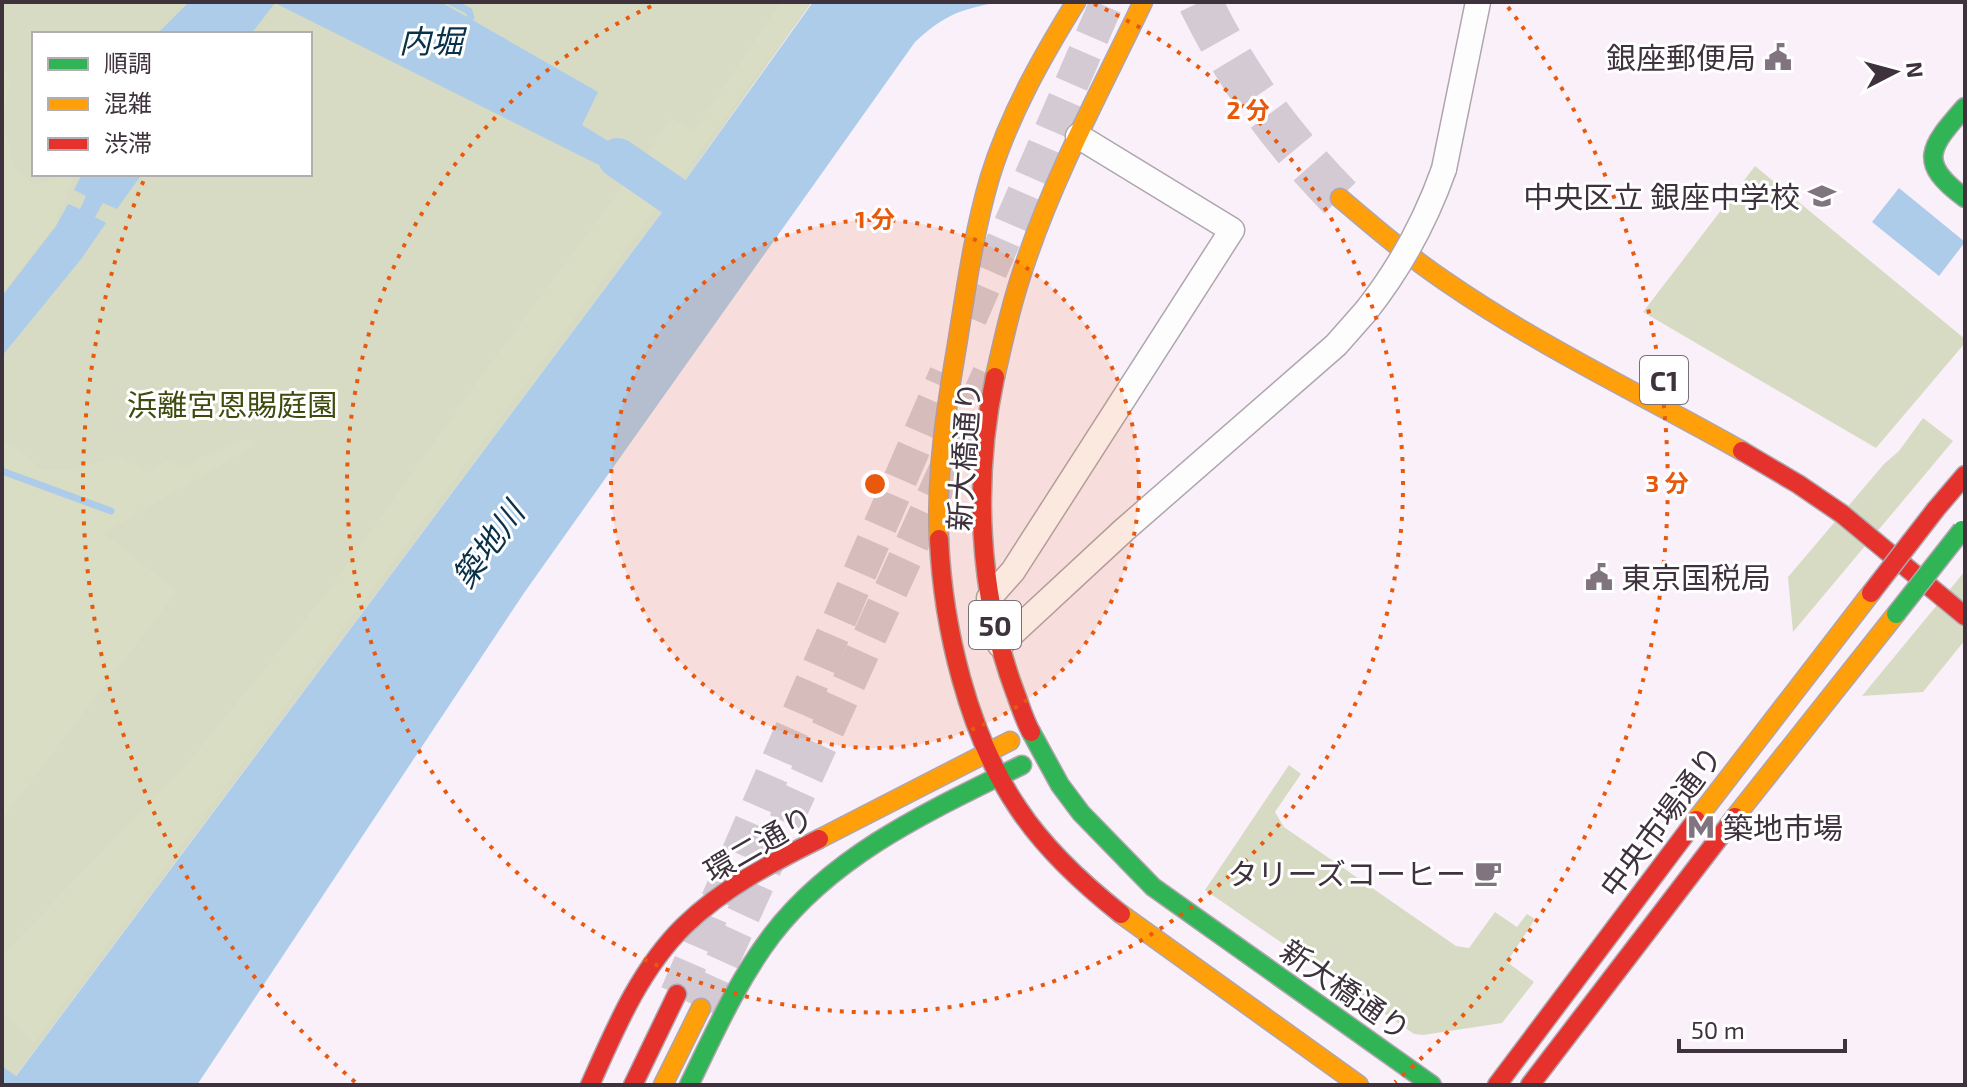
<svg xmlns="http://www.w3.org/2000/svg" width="1967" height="1087" viewBox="0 0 1967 1087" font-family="'Exo 2','Noto Sans JP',sans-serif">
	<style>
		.green { fill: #d8dbc4; fill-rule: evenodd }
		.forest { fill: #d8ddc3 }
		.water { fill: #adccea }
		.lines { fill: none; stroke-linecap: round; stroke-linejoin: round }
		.stream { stroke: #adccea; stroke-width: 7 }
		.river { stroke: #adccea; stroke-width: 40 }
		.secondary-tunnel { stroke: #d4cad4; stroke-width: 34; stroke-dasharray: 34 17; stroke-linecap: butt }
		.highway-tunnel { stroke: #d4cad4; stroke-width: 44; stroke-dasharray: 44 22; stroke-linecap: butt }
		.street-casing { stroke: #afa5ae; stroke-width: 27 }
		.fast-casing { stroke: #afa5ae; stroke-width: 21 }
		.slow-casing { stroke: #afa5ae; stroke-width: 21 }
		.jam-casing { stroke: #afa5ae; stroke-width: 21 }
		.street { stroke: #fefdfe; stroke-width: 24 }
		.fast { stroke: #30b455; stroke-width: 18 }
		.slow { stroke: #ff9f0a; stroke-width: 18 }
		.jam { stroke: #e5322d; stroke-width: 18 }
		.street-bridge-casing { stroke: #afa5ae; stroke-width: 27; stroke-linecap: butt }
		.fast-bridge-casing { stroke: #afa5ae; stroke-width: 21; stroke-linecap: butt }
		.jam-bridge-casing { stroke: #afa5ae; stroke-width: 21; stroke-linecap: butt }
		.street-bridge { stroke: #fefdfe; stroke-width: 24 }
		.fast-bridge { stroke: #30b455; stroke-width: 18 }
		.jam-bridge { stroke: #e5322d; stroke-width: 18 }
		.ring { fill: none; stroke: #e8590c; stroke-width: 4; stroke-dasharray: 4 8 }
		.labels { text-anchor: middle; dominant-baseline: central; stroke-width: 6; stroke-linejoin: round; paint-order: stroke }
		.shield { fill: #fff; stroke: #787077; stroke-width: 2 }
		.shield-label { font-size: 28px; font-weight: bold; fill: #3e323d }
		.poi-label { font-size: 30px; fill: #3e323d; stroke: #fff; text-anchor: end }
		.park-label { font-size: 30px; fill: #3f4c0f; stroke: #fff }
		.street-label { font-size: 30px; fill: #3e323d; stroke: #fff }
		.water-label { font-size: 32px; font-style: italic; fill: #09314a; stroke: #fff }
		.centre { fill: #e8590c; stroke: #fff; stroke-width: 4 }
		.ring-label { font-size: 24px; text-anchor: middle; font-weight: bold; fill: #e8590c; stroke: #fff; stroke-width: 6; stroke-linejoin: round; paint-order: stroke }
	</style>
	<rect width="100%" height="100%" fill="#faf0fa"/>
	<path class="green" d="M2,2H812L674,196L15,1077L2,1066ZM34,34H310V174H34Z
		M1755,166L1965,339V343L1876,448L1643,312Z
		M1923,418L1953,441L1793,632L1788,577L1884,464L1899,451Z
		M1965,571V640L1923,692L1862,696Z
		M1289,765L1301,774L1275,812L1284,827L1456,946L1469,948L1495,912L1517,927L1527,914L1535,919L1507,962L1534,982L1502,1023L1423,1035L1414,1034L1205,890Z"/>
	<path class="forest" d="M781,2H811L679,179L645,156L671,118L694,131Z
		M2,66L10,81L3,122L14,168L34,185C51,183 58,174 77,174L61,204L55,226L2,294Z
		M624,185L659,204L34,1043L2,1010V956L190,760L326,594L482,375Z
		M249,438L254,446L103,533L177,591L2,819V442L21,451L42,470L77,469L119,456L149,473L166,461L189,468L199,458Z"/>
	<path class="water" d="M189,2H441L598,92L582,125L623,150L609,170L275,3L251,34H157Z
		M813,2H999C959,10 946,14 915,42L524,593L197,1085H2V1066L16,1076L674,196Z
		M82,174H142L117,209L103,203L95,217L106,223L82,258L2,356V296L56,226L68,204L80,209L86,196L74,190Z
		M1899,188L1965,242L1939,276L1872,222Z"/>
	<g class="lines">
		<path class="stream" d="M451,2L469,11L471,17
			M2,471L111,511"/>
		<path class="river" d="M618,158L714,224"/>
		<path class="secondary-tunnel" d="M970,318L1107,2
			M677,994L946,374
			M701,1008L989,374"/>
		<path class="highway-tunnel" d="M1200,2C1236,76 1283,140 1340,198"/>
		<g class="street-casing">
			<path id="street" d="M1444,169L1478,2
				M989,598L1013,571L1232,230L1078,136
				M1000,645L1124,530L1336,345L1366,311"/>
		</g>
		<g class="fast-casing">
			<path id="fast" d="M1965,107C1930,147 1916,162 1965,198
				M1031,732L1060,785L1081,813L1153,887L1432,1085
				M689,1085C714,1034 737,981 772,935C835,853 931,810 1022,765"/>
		</g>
		<g class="slow-casing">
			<path id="slow" d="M1340,198C1374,227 1408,256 1445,281C1539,346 1643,395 1742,451
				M995,377C1004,337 1013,297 1027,258C1057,170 1103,86 1143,2
				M939,539C936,474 946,409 957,345C966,289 974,231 990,177C1009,115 1042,57 1076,2
				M1735,817L1896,614
				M1696,820L1871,593
				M819,839L1010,741
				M1121,914L1359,1085
				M663,1085L701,1008"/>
		</g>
		<g class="jam-casing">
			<path id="jam" d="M995,377C973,479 978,593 1015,692C1020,705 1024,719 1031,732
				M1742,451L1798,484L1842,514L1965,616
				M1936,509L1965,475
				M939,539C943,627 968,734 1018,808C1045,849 1083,884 1121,914
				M590,1085C615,1029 640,969 684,926C723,888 771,863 819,839
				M633,1085L677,994
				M1497,1085L1696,820
				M1530,1085L1735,817"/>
		</g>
		<use href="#street" class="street"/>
		<use href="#fast" class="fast"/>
		<use href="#slow" class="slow"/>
		<use href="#jam" class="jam"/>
		<g class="street-bridge-casing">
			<path id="street-bridge" d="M1366,311C1400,268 1426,220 1444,169"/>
		</g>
		<g class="fast-bridge-casing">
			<path id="fast-bridge" d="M1896,614L1962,530"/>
		</g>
		<g class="jam-bridge-casing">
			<path id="jam-bridge" d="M1871,593L1936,509"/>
		</g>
		<use href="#street-bridge" class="street-bridge"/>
		<use href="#fast-bridge" class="fast-bridge"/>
		<use href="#jam-bridge" class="jam-bridge"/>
	</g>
	<circle cx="875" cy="484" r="264" fill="#e8590c" fill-opacity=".12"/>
	<g class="ring">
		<circle cx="875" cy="484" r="264"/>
		<path d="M1094 4A528 528 0 1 1 656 4"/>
		<path d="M355 1082A792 792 0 0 1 146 175M1508 7A792 792 0 0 1 1395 1082"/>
	</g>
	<defs>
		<g id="civic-bare" transform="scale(2.16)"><path d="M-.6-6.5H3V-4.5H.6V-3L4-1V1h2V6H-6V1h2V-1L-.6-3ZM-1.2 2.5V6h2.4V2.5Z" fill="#80747f" stroke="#fff" stroke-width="2.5" paint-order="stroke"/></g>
		<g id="school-bare" transform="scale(2.16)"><path d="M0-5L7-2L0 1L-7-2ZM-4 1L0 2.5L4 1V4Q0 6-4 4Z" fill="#80747f" stroke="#fff" stroke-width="2.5" paint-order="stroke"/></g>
		<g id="metro-bare" transform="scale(2.16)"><path d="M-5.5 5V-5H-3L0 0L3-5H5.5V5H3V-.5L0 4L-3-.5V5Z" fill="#80747f" stroke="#fff" stroke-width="2.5" paint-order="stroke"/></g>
		<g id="cafe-bare" transform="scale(2.16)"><path d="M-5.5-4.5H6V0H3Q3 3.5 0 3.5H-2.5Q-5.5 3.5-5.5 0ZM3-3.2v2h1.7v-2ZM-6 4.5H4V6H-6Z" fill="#80747f" stroke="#fff" stroke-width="2.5" paint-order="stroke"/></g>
	</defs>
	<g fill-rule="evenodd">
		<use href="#civic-bare" x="1778" y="57"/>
		<use href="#school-bare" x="1822" y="196"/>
		<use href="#civic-bare" x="1599" y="577"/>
		<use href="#metro-bare" x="1701" y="827"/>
		<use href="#cafe-bare" x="1488" y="873"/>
	</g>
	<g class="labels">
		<g class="shield">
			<rect x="1640" y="356" width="48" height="48" rx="6"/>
			<rect x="969" y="601" width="52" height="48" rx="6"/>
		</g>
		<g class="shield-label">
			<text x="1664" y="380">C1</text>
			<text x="995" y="625">50</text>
		</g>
		<g class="poi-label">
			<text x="1756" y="57">銀座郵便局</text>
			<text x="1800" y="196">中央区立 銀座中学校</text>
			<text x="1621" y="577" text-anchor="start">東京国税局</text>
			<text x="1723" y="827" text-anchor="start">築地市場</text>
			<text x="1466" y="873">タリーズコーヒー</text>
		</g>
		<g class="park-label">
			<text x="232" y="404">浜離宮恩賜庭園</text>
		</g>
		<g class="street-label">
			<text transform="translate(963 456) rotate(-86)">新大橋通り</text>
			<text transform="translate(1660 821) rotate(-53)">中央市場通り</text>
			<text transform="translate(758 843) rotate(-30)">環二通り</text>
			<text transform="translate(1346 989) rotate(35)">新大橋通り</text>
		</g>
		<g class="water-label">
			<text x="431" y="40">内堀</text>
			<text transform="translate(487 544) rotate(-54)">築地川</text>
		</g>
	</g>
	<circle cx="875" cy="484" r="12" class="centre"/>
	<g class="ring-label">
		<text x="1248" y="119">2 分</text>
		<text x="875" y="228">1 分</text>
		<text x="1667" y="492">3 分</text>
	</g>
	<rect width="1967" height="1087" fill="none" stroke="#3e323d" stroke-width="8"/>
	<rect x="32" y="32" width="280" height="144" fill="#ffffff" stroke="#b2adb1" stroke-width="2"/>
	<rect x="48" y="58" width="40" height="12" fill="#30b455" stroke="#b2adb1" stroke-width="2"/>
	<text x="104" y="72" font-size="24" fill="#3e323d">順調</text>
	<rect x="48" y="98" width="40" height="12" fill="#ff9f0a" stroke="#b2adb1" stroke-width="2"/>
	<text x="104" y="112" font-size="24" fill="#3e323d">混雑</text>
	<rect x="48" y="138" width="40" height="12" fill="#e5322d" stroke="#b2adb1" stroke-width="2"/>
	<text x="104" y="152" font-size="24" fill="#3e323d">渋滞</text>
	<g transform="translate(1895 72) rotate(84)" stroke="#ffffff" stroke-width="6" paint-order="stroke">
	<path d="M0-6L14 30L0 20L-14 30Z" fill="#3e323d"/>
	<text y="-12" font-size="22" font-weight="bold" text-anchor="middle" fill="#3e323d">N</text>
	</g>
	<path d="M1679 1039v12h166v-12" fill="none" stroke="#3e323d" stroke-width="4"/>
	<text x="1691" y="1039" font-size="24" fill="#3e323d" stroke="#ffffff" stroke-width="6" paint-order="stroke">50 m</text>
</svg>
